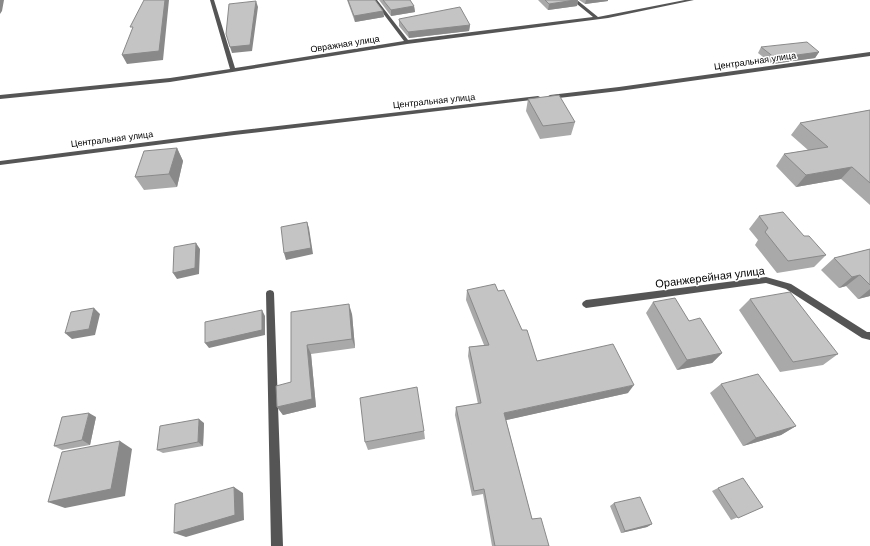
<svg xmlns="http://www.w3.org/2000/svg" width="870" height="546" viewBox="0 0 870 546" font-family="Helvetica,sans-serif">
	<style>
		.lines { fill: none; stroke-linecap: round; stroke-linejoin: round }
		.minor { fill: #555; fill-rule: evenodd }
		.wall { fill: #a9a9a9 }
		.shaded-wall { fill: #898989 }
		.building { fill: #c4c4c4; stroke: #898989 }
		.labels { text-anchor: middle; dominant-baseline: central; stroke-width: 3; stroke-linejoin: round; paint-order: stroke }
		.far-street-label { font-size: 9px; fill: #000; stroke: #fff }
		.street-label { font-size: 11px; fill: #000; stroke: #fff }
	</style>
	<rect width="100%" height="100%" fill="#fff"/>
	<g class="lines">
		<path class="minor" d="M210,0H214L235,68L404,41L373,0H377L408,40L593,17L572,0H577L598,17L685,0H694L608,18L407,44L170,82L0,99V95L170,78L230,69Z
			M870,52V56L619,91L550,99L547,97L550,95L619,87Z
			M538,96L540,97V99L234,135L0,165V161L234,131Z
			M766,277L791,284L867,332H870V340L862,338L786,289L766,283L586,308L583,306L582,304L583,302L586,300Z
			M270,290L273,291L274,293L283,546H271L266,293L267,291Z"/>
	</g>
	<path class="wall" d="M347,0H375L383,11L384,17L355,22Z
		M379,0H410L414,6L415,12L391,16Z
		M538,0H578L577,6L548,10Z
		M579,0H608V1L585,4Z
		M399,19L470,25L469,31L409,38L399,26Z
		M761,47L819,52L815,58L772,64L758,53Z
		M528,99L575,122L571,135L540,139L526,111Z
		M870,110V205L841,179L796,187L776,166L784,154L808,150L791,135L800,123Z
		M177,148L183,161L177,187L144,190L135,177Z
		M759,216L804,236L826,255L814,267L777,273L755,245L758,240L749,229Z
		M870,249V296L858,299L846,286L839,288L821,270L834,258Z
		M467,290L498,291L522,330L537,361L628,393L506,420L532,519L549,546H492L483,494L472,496L455,415L456,407L478,404L468,356L469,347L484,345L466,300Z
		M750,299L838,354L823,365L780,372L739,310Z
		M653,302L689,321L722,353L712,363L677,370L646,313Z
		M291,312L352,314L355,348L311,354L316,407L283,415L277,407L291,382Z
		M721,384L796,426L781,435L743,446L710,393Z
		M96,417L90,445L62,450L54,446Z
		M204,423L203,446L163,453L157,450Z
		M424,431L425,439L368,450L365,442Z
		M718,488L763,507L731,520L712,491Z
		M614,503L652,524L647,527L621,533L610,506Z"/>
	<path class="shaded-wall" d="M0,0H4L2,11L0,14Z
		M165,0H169L163,60L127,64L122,55Z
		M575,0H578L577,6L548,10L549,4Z
		M586,0H608V1L585,4Z
		M256,1L258,7L252,51L232,53L230,47Z
		M414,6L415,12L391,16V10Z
		M383,11L384,17L355,22L354,16Z
		M470,25L469,31L409,38L408,32Z
		M819,52L815,58L772,64L775,58Z
		M177,148L183,161L177,187L169,174Z
		M852,167L841,179L796,187L806,175Z
		M307,222L309,228L313,254L286,260L284,253Z
		M196,243L200,249L199,274L177,279L173,273Z
		M860,275L846,286L839,288L852,277Z
		M870,289V296L858,299Z
		M349,304L352,314L355,348L352,339Z
		M94,308L100,314L95,335L72,339L65,333Z
		M262,310L265,316V335L209,348L205,343Z
		M307,345L311,354L316,407L283,415L277,407L312,399Z
		M722,353L712,363L677,370L687,360Z
		M634,385L628,393L502,421L504,413Z
		M89,413L96,417L90,445L82,440Z
		M199,419L204,423L203,446L198,442Z
		M796,426L781,435L743,446L756,438Z
		M120,441L132,449L125,496L65,508L48,502Z
		M234,487L243,493L244,520L186,537L174,533Z
		M652,524L647,527L621,533L625,531Z"/>
	<path class="building" d="M144,0H165L159,51L122,55L133,27H130Z
		M348,0H375L383,11L354,16Z
		M383,0H410L414,6L391,10Z
		M545,0H575L549,4Z
		M256,1L250,45L230,47L226,34L229,4Z
		M460,7L470,25L408,32L399,20V19Z
		M807,42L819,52L775,58L761,47Z
		M559,95L575,122L543,126L528,99Z
		M870,110V183L852,167L806,175L784,154L828,147L800,123Z
		M177,148L169,174L135,177L144,151Z
		M783,212L804,236H809L826,255L788,261L765,232L768,228L759,216Z
		M307,222L311,248L284,253L281,227Z
		M196,243L195,268L173,273L174,247Z
		M870,249V285L860,275L852,277L834,258Z
		M495,284L498,291L504,290L522,330H527L537,361L613,344L634,385L504,413L532,519L541,518L549,546H495L484,489L474,491L456,407L481,403L469,347L489,345L467,290Z
		M790,292L838,354L793,362L750,299Z
		M675,298L689,321L700,318L722,353L687,360L653,302Z
		M349,304L352,339L307,345L312,399L277,407L276,386L291,382V312Z
		M94,308L89,329L65,333L71,312Z
		M262,310V330L205,343V322Z
		M758,374L796,426L756,438L721,384Z
		M417,387L424,431L365,442L360,398Z
		M89,413L82,440L54,446L62,417Z
		M199,419L198,442L157,450L160,426Z
		M120,441L111,489L48,502L62,452Z
		M743,478L763,507L738,518L718,488Z
		M234,487L235,515L174,533L175,504Z
		M640,497L652,524L625,531L614,503Z"/>
	<g class="labels">
		<g class="far-street-label">
			<text transform="translate(345 44) rotate(-9)">Овражная улица</text>
			<text transform="translate(755 61) rotate(-8)">Центральная улица</text>
			<text transform="translate(434 101) rotate(-6)">Центральная улица</text>
			<text transform="translate(112 139) rotate(-7)">Центральная улица</text>
		</g>
		<g class="street-label">
			<text transform="translate(710 277) rotate(-7)">Оранжерейная улица</text>
		</g>
	</g>
</svg>
